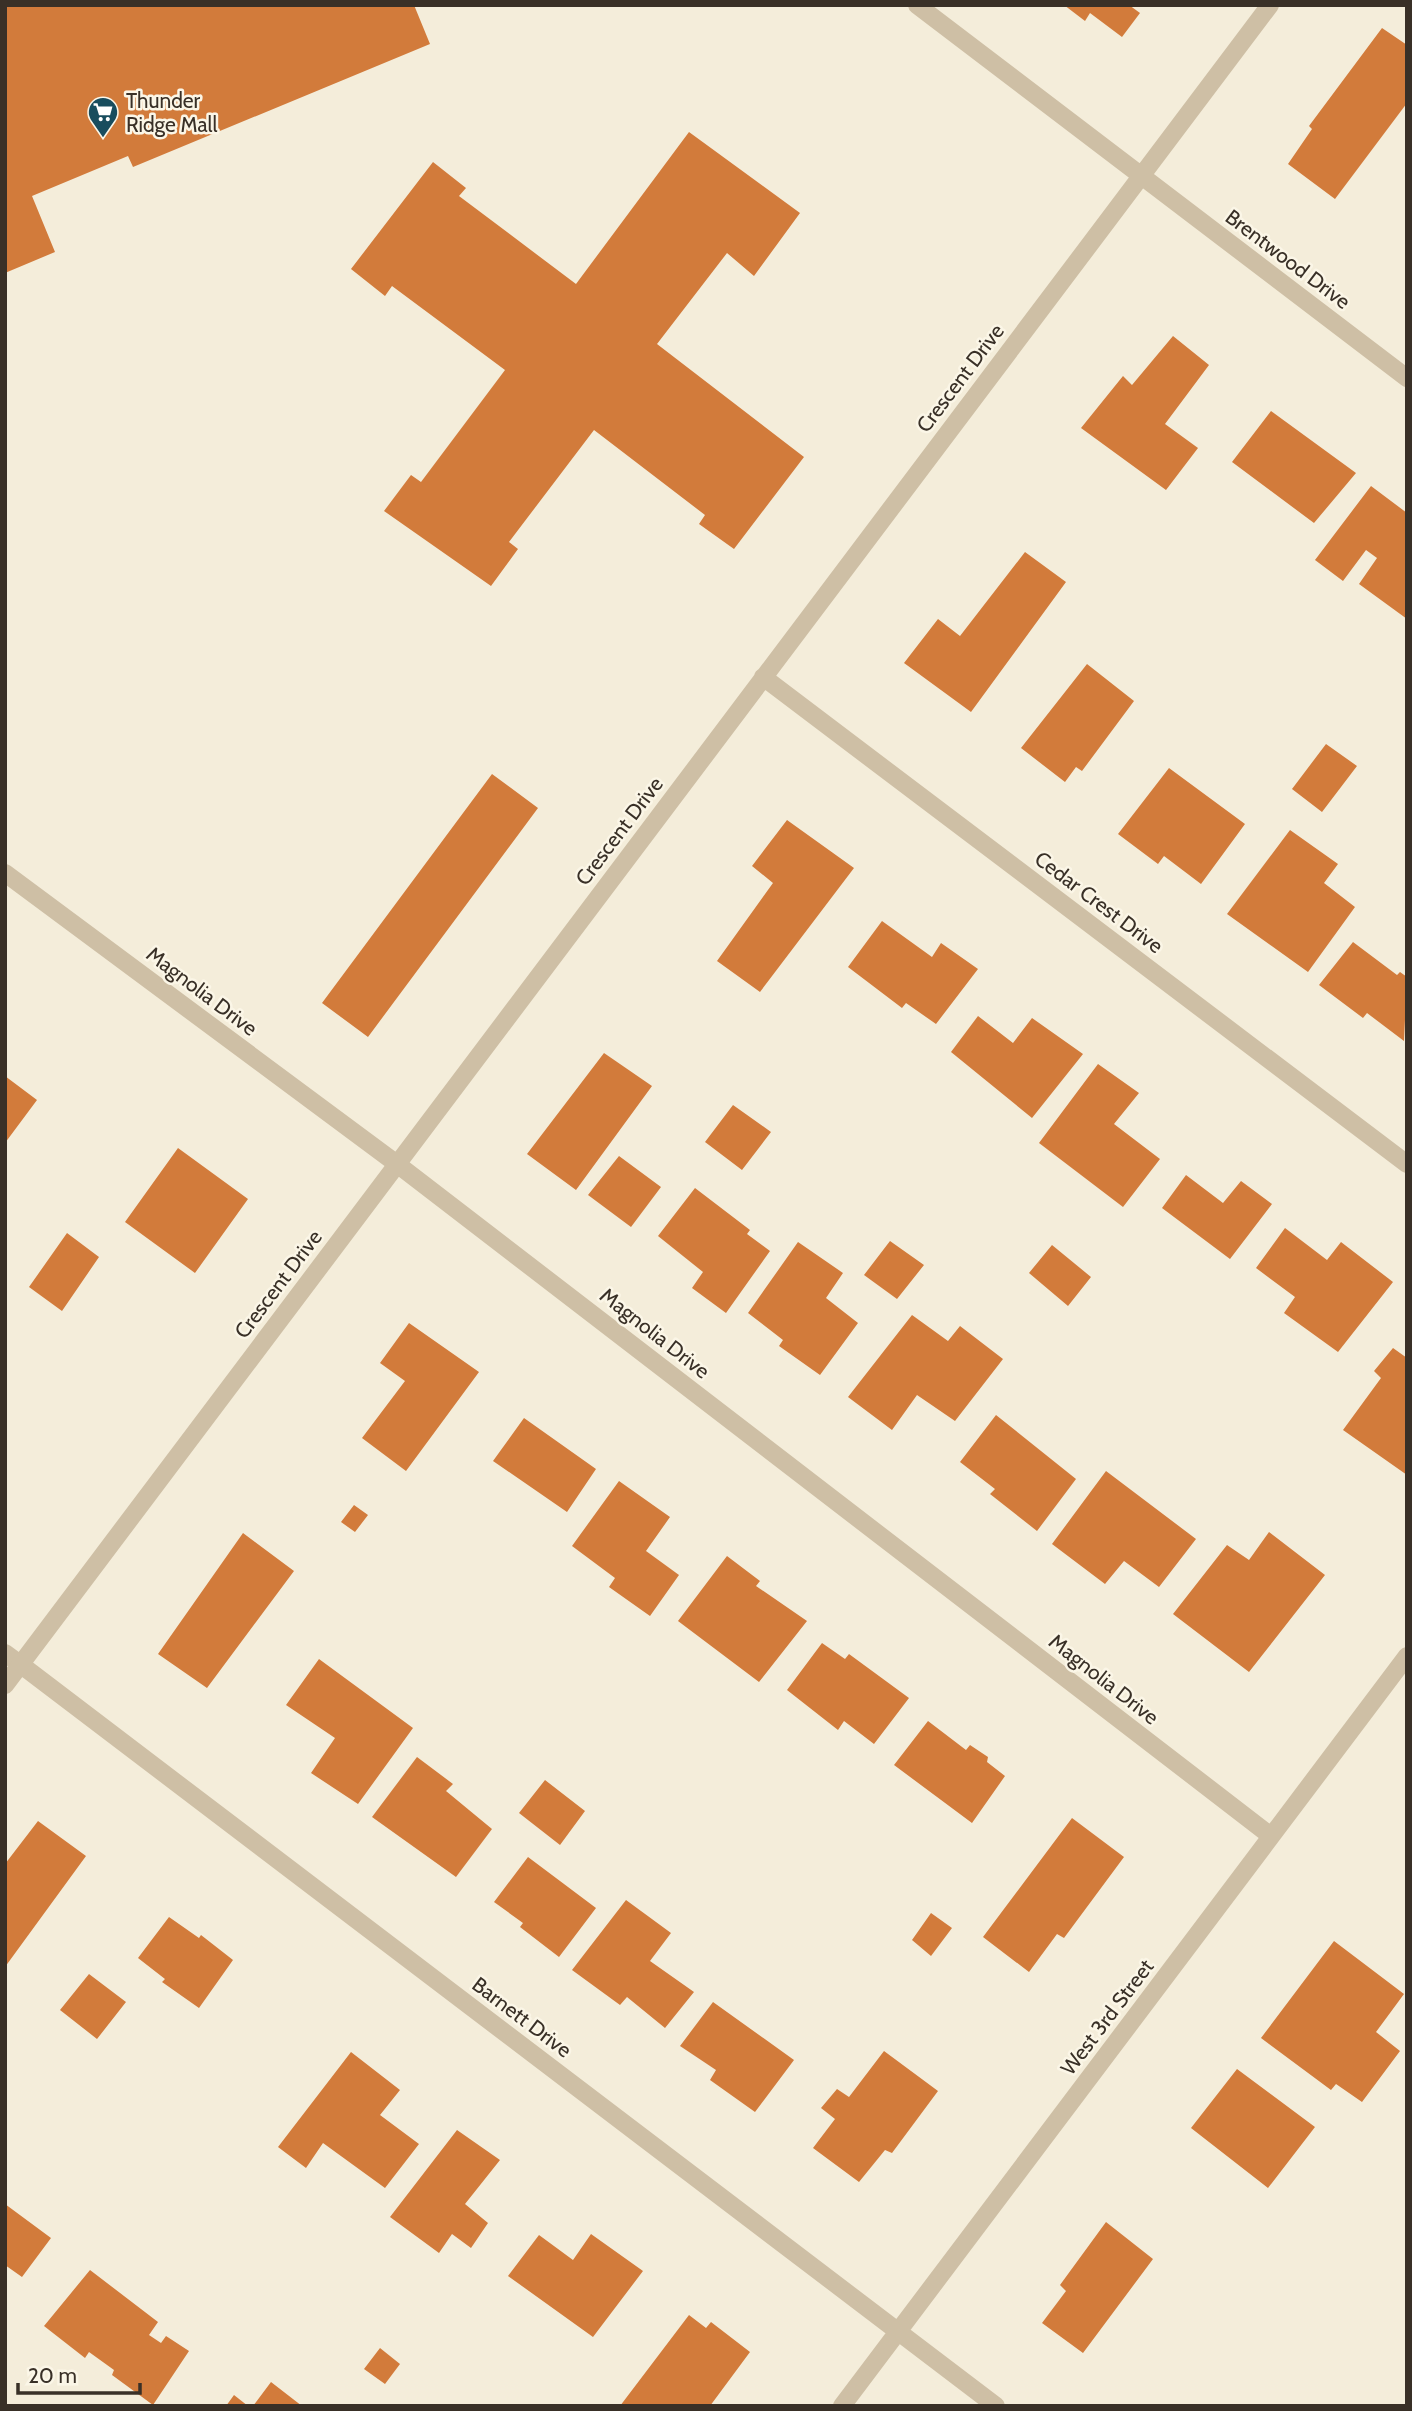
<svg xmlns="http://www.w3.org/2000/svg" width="1412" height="2411" viewBox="0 0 1412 2411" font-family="Cabin,sans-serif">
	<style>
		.building { fill: #d27b3b }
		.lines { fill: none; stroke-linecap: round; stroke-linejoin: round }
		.lane { stroke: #cebfa5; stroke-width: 18 }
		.street { stroke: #cebfa5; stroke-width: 18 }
		.labels { text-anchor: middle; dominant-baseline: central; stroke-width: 5; stroke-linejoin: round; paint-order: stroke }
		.poi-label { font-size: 21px; fill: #393027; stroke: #fbf6e7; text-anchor: start }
		.street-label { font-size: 21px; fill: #393027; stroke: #fbf6e7 }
	</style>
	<rect width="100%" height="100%" fill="#f4edda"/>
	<path class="building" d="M5,5H414L430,44L133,167L128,156L32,196L55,252L5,273Z
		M1064,5H1129L1140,13L1122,37L1090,13L1085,21Z
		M1382,28L1407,45V103L1335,199L1288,164L1312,129L1309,126Z
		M689,132L800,213L754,276L727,253L657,344L804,457L734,549L699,524L705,515L594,430L509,542L518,549L491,586L384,511L411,475L421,482L505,370L392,286L385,296L351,269L433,162L466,188L459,196L576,284Z
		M1173,336L1209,365L1165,424L1198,448L1166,490L1081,428L1123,376L1132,385Z
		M1271,411L1356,473L1314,523L1232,462Z
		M1371,486L1407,513V619L1359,584L1377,558L1366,550L1343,581L1315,560Z
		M1025,552L1066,582L971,712L904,663L938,619L960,636Z
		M1087,664L1134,701L1082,771L1076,767L1065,782L1021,748Z
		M1326,744L1357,766L1322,812L1292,789Z
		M1169,768L1245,824L1201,884L1164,856L1158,864L1118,834Z
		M492,774L538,808L368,1037L322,1003Z
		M787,820L854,868L760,992L717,961L773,883L752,866Z
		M1290,830L1338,864L1324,883L1355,907L1308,972L1227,914Z
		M882,921L932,957L941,943L978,969L936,1024L906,1003L902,1008L848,967Z
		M1353,942L1397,975L1400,972L1407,977L1404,1041L1367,1013L1363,1018L1319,985Z
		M978,1016L1013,1043L1032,1018L1083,1054L1032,1118L951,1052Z
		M604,1053L652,1086L576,1190L527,1154Z
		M1098,1064L1139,1093L1114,1124L1160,1159L1123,1207L1039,1143Z
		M5,1076L37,1100L5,1143Z
		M733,1105L771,1132L742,1170L705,1142Z
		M178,1148L248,1199L195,1273L125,1222Z
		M619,1156L661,1187L631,1227L588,1195Z
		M1186,1175L1223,1203L1241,1181L1272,1204L1230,1259L1162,1208Z
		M695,1188L750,1230L747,1234L770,1251L726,1313L692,1288L703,1272L658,1236Z
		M1285,1228L1327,1260L1341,1242L1393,1282L1338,1352L1284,1313L1295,1297L1256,1268Z
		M67,1233L99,1257L62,1311L29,1287Z
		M890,1241L924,1265L897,1299L864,1275Z
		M798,1242L843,1273L826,1298L858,1323L820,1375L779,1346L783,1340L748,1313Z
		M1052,1245L1091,1277L1068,1306L1029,1273Z
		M912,1315L948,1341L960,1326L1003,1359L955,1421L917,1395L892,1430L848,1397Z
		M409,1323L479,1372L406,1471L362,1438L405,1381L380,1363Z
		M1393,1348L1407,1358V1475L1343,1430L1381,1378L1374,1371Z
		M996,1415L1076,1479L1037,1531L990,1494L995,1489L960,1462Z
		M524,1418L596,1469L567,1512L493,1461Z
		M1106,1471L1196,1539L1159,1587L1124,1561L1105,1584L1052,1544Z
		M619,1481L670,1517L646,1551L679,1575L650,1616L609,1587L615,1578L572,1546Z
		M354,1505L368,1515L355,1532L341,1522Z
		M1269,1532L1325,1575L1249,1672L1173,1614L1227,1545L1249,1560Z
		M243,1533L294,1571L207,1688L158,1654Z
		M727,1556L760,1581L756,1586L807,1621L759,1682L678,1621Z
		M822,1643L845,1659L849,1654L909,1698L874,1744L844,1721L838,1730L787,1690Z
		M319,1659L413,1728L358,1804L311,1773L335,1738L286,1705Z
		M928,1721L966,1750L970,1745L988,1757L987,1762L1005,1776L972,1823L894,1765Z
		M417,1757L453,1784L446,1791L492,1829L456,1877L372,1817Z
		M545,1780L585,1811L560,1845L519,1813Z
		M1072,1818L1124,1857L1064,1938L1057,1934L1029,1972L983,1937Z
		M38,1821L86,1856L5,1967V1864Z
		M528,1857L596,1908L559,1957L520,1927L523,1923L494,1902Z
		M626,1900L671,1933L650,1961L694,1992L665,2028L627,1997L620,2005L572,1970Z
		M931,1913L952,1928L931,1956L912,1940Z
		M169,1917L199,1938L201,1935L233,1960L199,2008L162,1982L165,1979L138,1958Z
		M1334,1941L1404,1994L1376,2032L1400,2051L1362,2102L1336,2084L1331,2090L1261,2038Z
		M89,1974L126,2002L97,2039L60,2010Z
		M713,2002L794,2060L755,2112L710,2080L716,2070L680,2046Z
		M884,2051L938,2091L892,2153L885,2150L859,2182L813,2148L835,2119L821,2108L837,2089L849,2097Z
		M351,2052L400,2090L380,2115L419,2144L385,2188L323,2143L306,2168L278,2147Z
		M1237,2069L1315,2127L1268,2188L1191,2128Z
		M457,2130L500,2160L465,2204L488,2223L471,2248L452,2234L439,2253L390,2217Z
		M5,2204L51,2238L22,2277L5,2265Z
		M1106,2222L1153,2259L1083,2353L1042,2323L1066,2291L1060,2285Z
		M591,2234L643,2271L593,2337L508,2276L539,2235L573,2260Z
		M90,2270L158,2322L149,2335L161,2343L166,2336L189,2351L153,2405L112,2375L114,2370L89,2352L85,2358L44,2326Z
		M689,2315L706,2328L711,2322L750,2352L710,2406H620Z
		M380,2348L400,2364L385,2384L364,2369Z
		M271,2382L302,2406H253Z
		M234,2395L248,2406H226Z"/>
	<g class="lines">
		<path class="lane" d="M5,1653L20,1664"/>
		<path class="street" d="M917,5L1407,378
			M763,677L1407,1164
			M5,873L397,1164L1271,1836
			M20,1664L996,2406
			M5,1685L1270,5
			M842,2406L1407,1656"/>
	</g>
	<defs>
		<g id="supermarket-pin" transform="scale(1.575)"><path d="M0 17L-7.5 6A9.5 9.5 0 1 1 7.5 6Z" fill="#184d5e" stroke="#fbf6e7"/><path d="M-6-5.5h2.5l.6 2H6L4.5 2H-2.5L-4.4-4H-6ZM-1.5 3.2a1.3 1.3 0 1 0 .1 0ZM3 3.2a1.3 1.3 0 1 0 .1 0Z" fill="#fff"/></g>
	</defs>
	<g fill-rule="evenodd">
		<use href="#supermarket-pin" x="103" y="112"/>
	</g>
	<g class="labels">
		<g class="poi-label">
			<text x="126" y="100">Thunder<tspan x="126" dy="24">Ridge Mall</tspan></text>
		</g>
		<g class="street-label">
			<text transform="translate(1288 259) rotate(37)">Brentwood Drive</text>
			<text transform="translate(960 378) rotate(-53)">Crescent Drive</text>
			<text transform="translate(619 831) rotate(-53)">Crescent Drive</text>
			<text transform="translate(1099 902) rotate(37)">Cedar Crest Drive</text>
			<text transform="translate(202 991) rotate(37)">Magnolia Drive</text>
			<text transform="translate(278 1284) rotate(-53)">Crescent Drive</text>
			<text transform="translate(655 1333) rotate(38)">Magnolia Drive</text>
			<text transform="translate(1104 1679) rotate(38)">Magnolia Drive</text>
			<text transform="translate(522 2017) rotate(37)">Barnett Drive</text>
			<text transform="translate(1107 2017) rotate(-53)">West 3rd Street</text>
		</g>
	</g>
	<rect width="1412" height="2411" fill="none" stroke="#393027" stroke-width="14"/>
	<path d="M18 2383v10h122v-10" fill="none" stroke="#393027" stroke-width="3.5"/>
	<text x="28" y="2383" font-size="21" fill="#393027" stroke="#fbf6e7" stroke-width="5" paint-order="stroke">20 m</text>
</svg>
